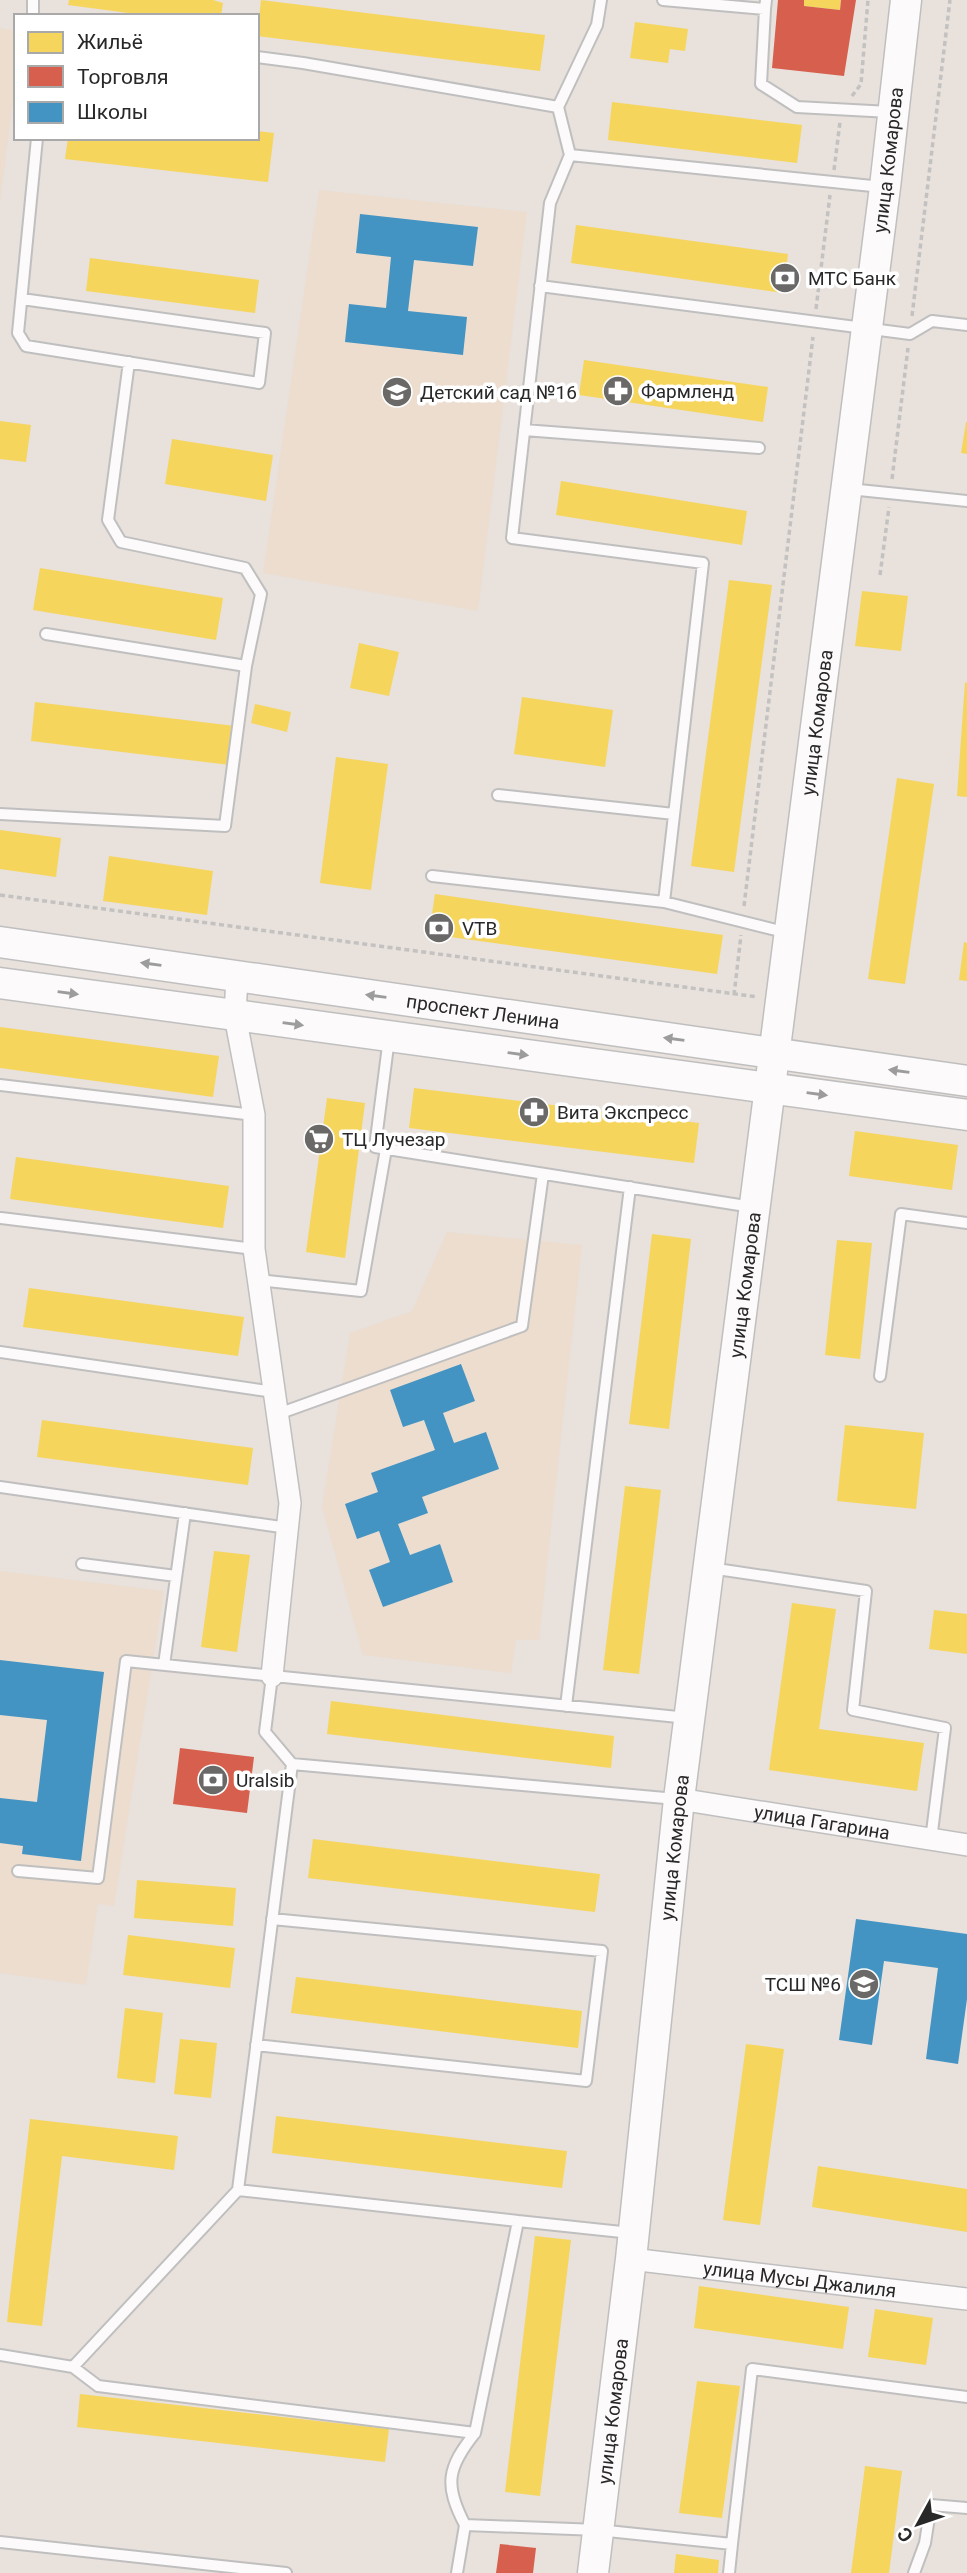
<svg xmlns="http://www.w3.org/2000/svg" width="967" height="2573" viewBox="0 0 967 2573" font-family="Roboto,sans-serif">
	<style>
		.education { fill: #ecddcf }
		.homes { fill: #f6d55c }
		.shops { fill: #d6604d }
		.schools { fill: #4393c3 }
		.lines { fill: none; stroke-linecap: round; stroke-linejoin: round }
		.lane-casing { stroke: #c0bfbf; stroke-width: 14 }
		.street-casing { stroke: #c0bfbf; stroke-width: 24 }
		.secondary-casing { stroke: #c0bfbf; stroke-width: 33 }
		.path { stroke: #c3c2c1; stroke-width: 3.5; stroke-dasharray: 5 3.5; stroke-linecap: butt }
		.lane { stroke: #fcfafa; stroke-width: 10 }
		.street { stroke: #fcfafa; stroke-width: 21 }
		.secondary { stroke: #fcfafa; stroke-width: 30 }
		.oneway { fill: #9d9c9c }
		.labels { text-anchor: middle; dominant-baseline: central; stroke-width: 7; stroke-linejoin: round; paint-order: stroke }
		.street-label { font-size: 19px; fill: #282828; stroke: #fff }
		.poi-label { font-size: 19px; fill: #282828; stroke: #fff; text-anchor: start }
	</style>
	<rect width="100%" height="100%" fill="#e8e1dc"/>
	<path class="education" d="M0,28L16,31V77L0,201Z
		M319,190L527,212L478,611L263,573Z
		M447,1232L582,1245L539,1640H516L511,1673L363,1655L322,1507L350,1333L412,1311Z
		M0,1571L164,1591L114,1906L98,1904L86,1985L0,1973Z"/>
	<path class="homes" d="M69,0H213L223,3L221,16H151L68,5Z
		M261,0L545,35L540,71L257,36Z
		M804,0H841L840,10L804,6Z
		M635,22L688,29L685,51L670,49L668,63L630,58Z
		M612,102L802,125L797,163L608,140Z
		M257,131L274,133L268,182L65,159L68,138H257Z
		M576,225L788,254L783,293L571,263Z
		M90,258L259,280L255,313L86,291Z
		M584,360L768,387L763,422L579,395Z
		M0,421L31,425L26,462L0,459Z
		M966,422H967V454L961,453Z
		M172,439L273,455L266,501L165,484Z
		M561,481L747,511L742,545L556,515Z
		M40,568L223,598L216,640L33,610Z
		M729,580L772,585L734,872L691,866Z
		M862,591L908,596L901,651L855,646Z
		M359,643L399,652L389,696L350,688Z
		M965,682L967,683V797L957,796Z
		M522,697L613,710L605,767L514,754Z
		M35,702L235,726L230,765L31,741Z
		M255,704L291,712L287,732L251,723Z
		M336,757L388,764L371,890L320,883Z
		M897,778L934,784L905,984L868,979Z
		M0,830L61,838L56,877L0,869Z
		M109,856L213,871L207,915L103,901Z
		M435,894L723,935L717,974L429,934Z
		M964,942L967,943V981L959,980Z
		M0,1027L219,1056L213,1097L0,1068Z
		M414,1088L699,1123L694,1163L409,1128Z
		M327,1098L365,1103L345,1258L306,1252Z
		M855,1131L958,1145L952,1190L849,1176Z
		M16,1157L229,1186L223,1228L10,1199Z
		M652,1234L691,1239L669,1429L629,1424Z
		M837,1240L872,1243L860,1359L825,1355Z
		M29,1288L244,1317L238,1356L23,1327Z
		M42,1420L253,1448L248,1485L37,1457Z
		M845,1425L924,1433L916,1509L837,1501Z
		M625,1486L661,1490L639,1674L603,1670Z
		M214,1551L250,1555L237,1652L201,1647Z
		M792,1603L836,1609L819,1729L924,1743L917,1791L769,1770Z
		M934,1610L967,1614V1654L929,1649Z
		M331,1701L614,1736L611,1768L327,1734Z
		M313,1839L600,1874L595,1912L308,1878Z
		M137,1880L236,1888L233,1926L134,1918Z
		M128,1935L235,1948L230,1988L123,1975Z
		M296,1977L582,2011L578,2048L291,2013Z
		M125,2008L163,2013L155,2083L117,2078Z
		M180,2039L217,2043L211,2098L174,2094Z
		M746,2044L784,2049L760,2225L723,2220Z
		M276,2116L567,2151L562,2188L272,2153Z
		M30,2119L178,2136L174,2170L62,2156L42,2326L7,2322Z
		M818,2166L967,2189V2232L812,2207Z
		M535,2236L571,2240L540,2496L505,2492Z
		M699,2286L849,2307L843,2349L694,2328Z
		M875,2309L933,2318L926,2365L868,2357Z
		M697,2381L740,2386L722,2518L679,2513Z
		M80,2394L389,2429L385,2462L77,2427Z
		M865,2466L902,2471L889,2573H851Z
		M676,2554L719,2560L718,2573H674Z"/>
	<path class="shops" d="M778,0H804V6L840,10L841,0H856L844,76L772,68Z
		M180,1748L254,1757L247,1813L173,1804Z
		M500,2544L536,2548L533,2573H496Z"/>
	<path class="schools" d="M360,214L478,227L473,266L414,260L408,311L467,317L463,355L345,342L349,304L386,308L391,257L356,253Z
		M461,1364L475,1401L443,1413L454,1443L486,1432L499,1469L422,1497L428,1513L398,1524L410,1555L440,1544L453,1582L383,1607L369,1570L390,1562L379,1531L357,1539L345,1504L378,1492L371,1473L435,1450L424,1420L403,1427L390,1390Z
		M0,1660L104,1672L81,1861L22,1854L23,1846L0,1843V1798L37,1802L47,1720L0,1715Z
		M856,1919L967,1934V1999L958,2064L926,2059L938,1968L884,1961L872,2045L839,2040Z"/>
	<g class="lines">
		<g class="lane-casing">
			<path id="lane" d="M663,0L765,9L766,0
				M765,9L761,84L797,107L890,112
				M33,16V0
				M257,57L303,63L558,107L570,155L882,187
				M558,107L597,25L601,0
				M570,155L550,203L512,538L703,563L664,902L788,933
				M540,286L910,334L932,321L967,325
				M22,299L265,333L259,383L26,346L18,333L37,138
				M524,430L759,448
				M849,489L967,501
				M46,634L246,666
				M498,795L674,814
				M0,814L225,826L246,666L261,594L245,568L121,542L108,520L129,362
				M432,876L664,902
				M389,1038L375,1147L752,1207
				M0,1085L254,1115
				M1,1218L254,1249
				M258,1280L361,1291L386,1149
				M0,1352L274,1392
				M880,1376L901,1214L967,1223
				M278,1414L522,1326L543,1174
				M0,1487L288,1528
				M82,1564L176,1576
				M710,1568L866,1591L853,1710L945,1728L931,1840
				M164,1665L185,1513
				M272,1676L265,1732L292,1764L676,1799
				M566,1706L630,1187
				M18,1871L98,1878L126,1661L688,1718
				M256,2045L586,2081L602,1951L272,1919
				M238,2190L518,2221
				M0,2355L73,2367L238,2190L292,1764
				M73,2367L98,2386L475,2433L518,2221L631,2233
				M465,2525C444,2485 447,2468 475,2433
				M0,2542L286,2573
				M457,2573L465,2525L598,2530L732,2544L752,2369L967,2397
				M729,2573L732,2544
				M914,2573L925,2543L931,2505L967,2508"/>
		</g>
		<g class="street-casing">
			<g id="street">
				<path d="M237,976L235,1016L254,1115V1249L290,1503L272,1676"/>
				<path id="s1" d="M679,1799L967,1845"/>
				<path id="s2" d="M631,2259L967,2299"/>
			</g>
		</g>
		<g class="secondary-casing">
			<g id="secondary">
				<path id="s3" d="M0,942L967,1081"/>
				<path d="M0,983L967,1115"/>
				<path id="s4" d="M593,2573L631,2259L679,1799L885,187L906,0"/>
			</g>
		</g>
		<path class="path" d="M852,96L861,84L868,0
			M834,170L840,122
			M816,309L830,195
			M912,316L950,0
			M892,479L908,348
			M880,575L889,507
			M0,895L758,997
			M744,906L813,337
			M734,995L741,935"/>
		<use href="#lane" class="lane"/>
		<use href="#street" class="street"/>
		<use href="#secondary" class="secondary"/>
	</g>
	<defs><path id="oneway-solid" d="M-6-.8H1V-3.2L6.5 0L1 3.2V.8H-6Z" transform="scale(1.75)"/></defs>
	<g class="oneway">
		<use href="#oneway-solid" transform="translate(151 964) rotate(-172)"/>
		<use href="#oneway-solid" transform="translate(68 993) rotate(8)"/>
		<use href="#oneway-solid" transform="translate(376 996) rotate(-172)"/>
		<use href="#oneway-solid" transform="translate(293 1024) rotate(8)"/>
		<use href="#oneway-solid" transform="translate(674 1039) rotate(-172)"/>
		<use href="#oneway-solid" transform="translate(518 1054) rotate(8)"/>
		<use href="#oneway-solid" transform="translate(899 1071) rotate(-172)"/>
		<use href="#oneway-solid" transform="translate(817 1094) rotate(8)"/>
	</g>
	<defs>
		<g id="bank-disc" transform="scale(1.575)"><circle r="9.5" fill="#6b6967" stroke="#fff"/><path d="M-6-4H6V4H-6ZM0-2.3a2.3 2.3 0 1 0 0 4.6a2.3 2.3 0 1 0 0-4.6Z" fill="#fff"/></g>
		<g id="pharmacy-disc" transform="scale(1.575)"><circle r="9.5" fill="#6b6967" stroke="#fff"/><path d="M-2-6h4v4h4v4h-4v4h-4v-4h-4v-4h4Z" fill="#fff"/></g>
		<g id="school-disc" transform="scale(1.575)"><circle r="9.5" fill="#6b6967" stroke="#fff"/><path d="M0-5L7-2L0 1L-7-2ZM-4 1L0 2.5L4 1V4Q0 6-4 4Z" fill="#fff"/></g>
		<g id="supermarket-disc" transform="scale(1.575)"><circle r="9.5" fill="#6b6967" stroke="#fff"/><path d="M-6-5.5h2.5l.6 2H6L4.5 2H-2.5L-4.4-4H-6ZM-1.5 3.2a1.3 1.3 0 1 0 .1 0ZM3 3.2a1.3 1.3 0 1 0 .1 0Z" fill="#fff"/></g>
	</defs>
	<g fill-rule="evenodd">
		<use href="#bank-disc" x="785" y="278"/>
		<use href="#pharmacy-disc" x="618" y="391"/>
		<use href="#school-disc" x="397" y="392"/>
		<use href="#bank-disc" x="439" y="928"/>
		<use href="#pharmacy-disc" x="534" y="1112"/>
		<use href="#supermarket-disc" x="319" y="1139"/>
		<use href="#bank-disc" x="213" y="1780"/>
		<use href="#school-disc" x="864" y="1984"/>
	</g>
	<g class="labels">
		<g class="street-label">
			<text stroke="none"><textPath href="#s4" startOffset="2431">улица Комарова</textPath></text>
			<text stroke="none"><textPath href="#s4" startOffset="1864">улица Комарова</textPath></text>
			<text stroke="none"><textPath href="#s3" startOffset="488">проспект Ленина</textPath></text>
			<text stroke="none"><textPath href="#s4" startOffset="1297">улица Комарова</textPath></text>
			<text stroke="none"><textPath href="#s1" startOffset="145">улица Гагарина</textPath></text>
			<text stroke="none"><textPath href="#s4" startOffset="730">улица Комарова</textPath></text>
			<text stroke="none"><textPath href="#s2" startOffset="170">улица Мусы Джалиля</textPath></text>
			<text stroke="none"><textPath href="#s4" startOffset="163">улица Комарова</textPath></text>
		</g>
		<g class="poi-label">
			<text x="808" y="278">МТС Банк</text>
			<text x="641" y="391">Фармленд</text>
			<text x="420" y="392">Детский сад №16</text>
			<text x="462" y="928">VTB</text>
			<text x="557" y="1112">Вита Экспресс</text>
			<text x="342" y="1139">ТЦ Лучезар</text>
			<text x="236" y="1780">Uralsib</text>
			<text x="841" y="1984" text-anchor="end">ТСШ №6</text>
		</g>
	</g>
	<rect x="14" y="14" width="245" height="126" fill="#ffffff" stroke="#a9a9a9" stroke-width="2"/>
	<rect x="28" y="32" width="35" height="21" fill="#f6d55c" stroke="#a9a9a9" stroke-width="2"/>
	<text x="77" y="49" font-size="21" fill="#282828">Жильё</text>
	<rect x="28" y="66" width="35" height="21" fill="#d6604d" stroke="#a9a9a9" stroke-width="2"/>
	<text x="77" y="84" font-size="21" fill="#282828">Торговля</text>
	<rect x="28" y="102" width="35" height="21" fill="#4393c3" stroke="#a9a9a9" stroke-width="2"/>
	<text x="77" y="119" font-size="21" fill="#282828">Школы</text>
	<g transform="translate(918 2524) rotate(230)" stroke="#ffffff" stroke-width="5" paint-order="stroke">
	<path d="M0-5L12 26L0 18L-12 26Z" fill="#282828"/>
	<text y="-10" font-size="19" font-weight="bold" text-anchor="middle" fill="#282828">С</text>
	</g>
</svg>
